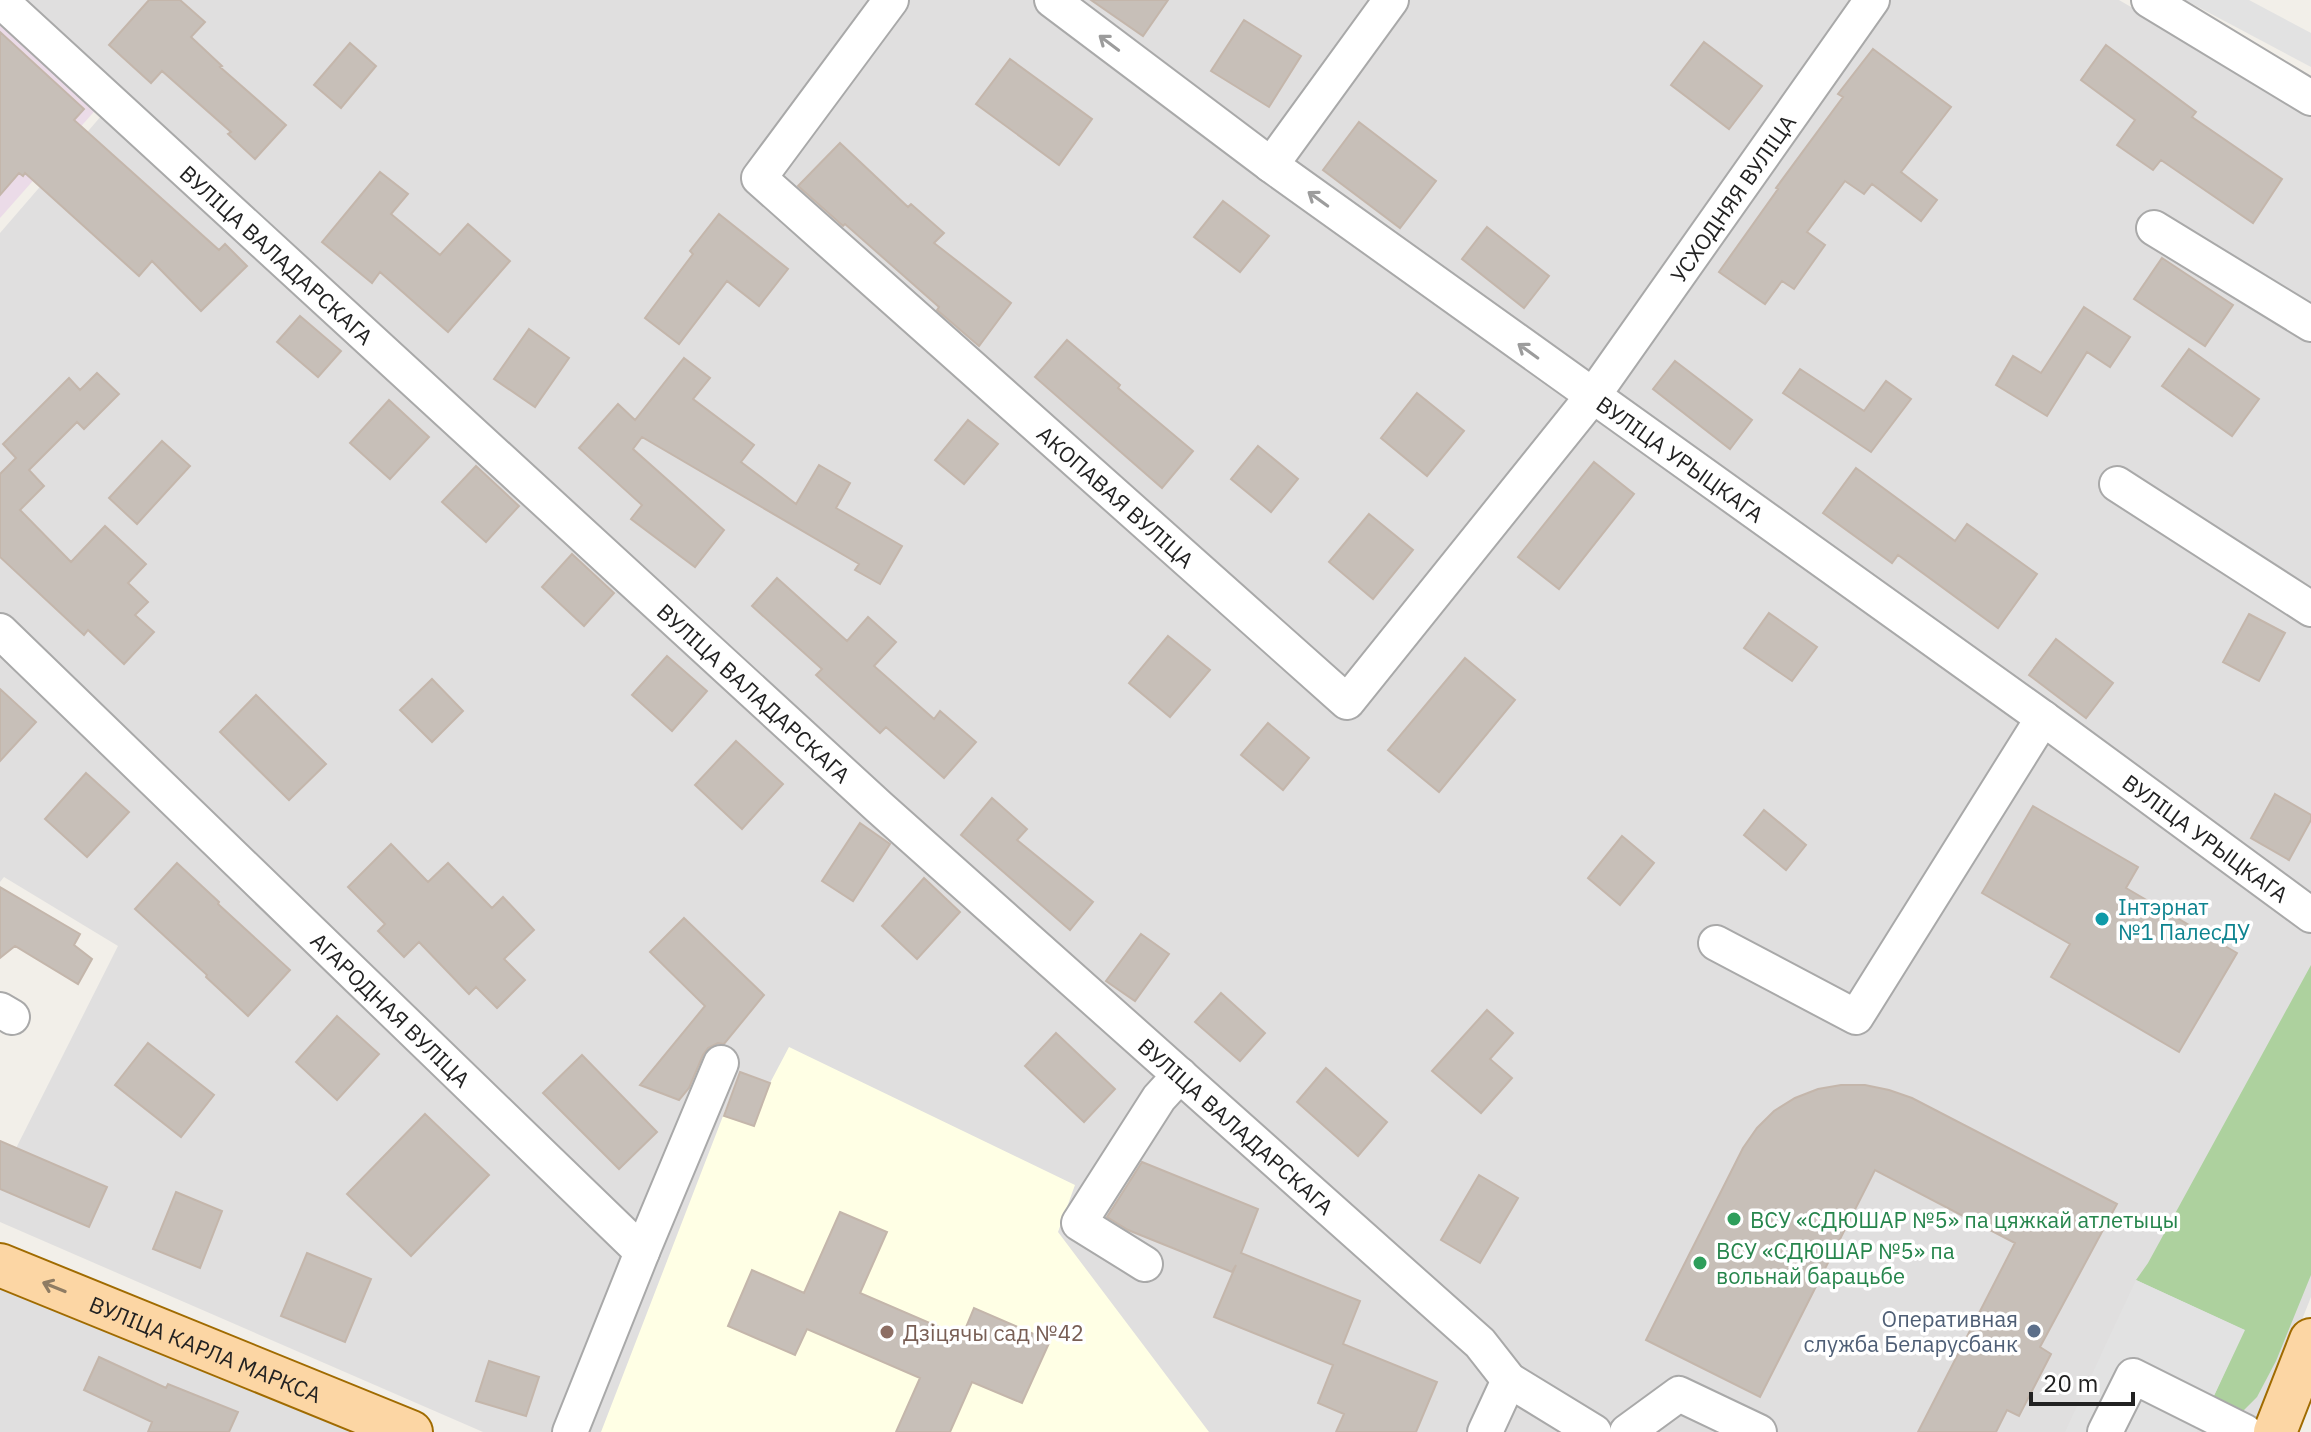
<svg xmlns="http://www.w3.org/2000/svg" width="2311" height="1432" viewBox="0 0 2311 1432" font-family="'IBM Plex Sans',sans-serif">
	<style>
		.residential { fill: #e0dfdf }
		.industrial { fill: #ebdbe8 }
		.education { fill: #ffffe5 }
		.forest { fill: #add19e }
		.parking { fill: #e2e2e2 }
		.building { fill: #c7bfb8; stroke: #c4b6ab; stroke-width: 2 }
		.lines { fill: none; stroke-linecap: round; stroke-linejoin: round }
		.minor-casing { stroke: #a9a9a9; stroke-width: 38 }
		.major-casing { stroke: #a06b00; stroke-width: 46 }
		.minor { stroke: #fff; stroke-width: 34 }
		.major { stroke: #fcd6a4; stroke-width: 42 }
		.oneway { stroke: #9c9c9c }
		.oneway2 { stroke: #8f7c63 }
		.culture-dot { fill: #0f9aa8; stroke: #fff; stroke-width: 3 }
		.leisure-dot { fill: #2e9e5b; stroke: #fff; stroke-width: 3 }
		.service-dot { fill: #5c6f8a; stroke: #fff; stroke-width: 3 }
		.education-dot { fill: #8d6e63; stroke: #fff; stroke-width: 3 }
		.labels { text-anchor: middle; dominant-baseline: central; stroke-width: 7; stroke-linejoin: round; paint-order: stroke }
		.street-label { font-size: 22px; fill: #222; stroke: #fff }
		.culture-label { font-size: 22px; fill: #0d838f; stroke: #fff; text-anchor: start }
		.leisure-label { font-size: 22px; fill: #27864d; stroke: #fff; text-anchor: start }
		.service-label { font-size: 22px; fill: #4e5e75; stroke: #fff; text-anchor: end }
		.education-label { font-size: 22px; fill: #785e54; stroke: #fff; text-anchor: start }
	</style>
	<rect width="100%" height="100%" fill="#f2efe9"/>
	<path class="residential" d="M20,0H2119L2311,112V1297L2257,1432H483L0,1222V1180L118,946L4,877L0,882V233L121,93Z
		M0,1284L365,1432H0Z"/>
	<path class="industrial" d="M0,17L99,106L0,218Z"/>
	<path class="education" d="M789,1047L1075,1185L1058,1232L1209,1432H601L740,1072L770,1083Z"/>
	<path class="forest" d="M2311,965V1275L2276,1361L2257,1397L2244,1410H2225L2211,1402L2244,1330L2136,1280L2148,1263Z"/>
	<path class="parking" d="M2185,0H2249L2311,33V67Z
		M2136,1280L2245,1330L2197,1432H2065Z"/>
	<path class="building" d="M149,0H180L205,22L191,37L222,66L220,67L286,125L255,159L228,134L231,132L162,71L151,83L109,45Z
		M1091,0H1168L1143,36Z
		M1244,20L1301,56L1269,107L1211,71Z
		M0,32L84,109L74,120L219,250L225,244L247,266L201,311L152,261L139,276L25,173L23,176L19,173L0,195Z
		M1704,42L1762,86L1729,129L1671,85Z
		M350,43L376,66L341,108L314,85Z
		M2106,45L2196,112L2192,117L2282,179L2253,223L2161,160L2153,170L2117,145L2135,120L2081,80Z
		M1873,49L1951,107L1901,172L1937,200L1921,221L1872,184L1864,194L1845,181L1807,232L1825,245L1794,289L1782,281L1765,304L1719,272L1778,189L1776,188L1843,97L1838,94Z
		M1010,59L1092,119L1059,165L976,104Z
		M1359,122L1436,181L1400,228L1323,170Z
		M840,143L908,207L911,204L944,233L934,243L1011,303L979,346L937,310L939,307L845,224L843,226L798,186Z
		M380,172L408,194L391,214L440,255L468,224L510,261L448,332L380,272L372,283L322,242Z
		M1223,201L1269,236L1240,272L1194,237Z
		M719,214L788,269L759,306L727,281L679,344L645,318L693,254L690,251Z
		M1487,227L1549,276L1524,308L1462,259Z
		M2162,258L2233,305L2205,346L2134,299Z
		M2084,307L2130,337L2110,367L2087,352L2047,416L1996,385L2013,356L2041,373Z
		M300,316L341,351L318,377L277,342Z
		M529,329L569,358L535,407L494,379Z
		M1067,340L1120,385L1118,388L1193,451L1162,488L1035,377Z
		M2189,349L2259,399L2232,436L2162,386Z
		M684,358L710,378L693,399L754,445L741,462L796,504L819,465L850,483L836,508L902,546L880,584L855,570L859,564L642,437L633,449L724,530L695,567L631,519L642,505L579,448L618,404L635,420Z
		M1675,361L1752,420L1730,449L1653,389Z
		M1800,369L1864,411L1886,381L1911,399L1871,452L1783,393Z
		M97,373L119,394L84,429L77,422L29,470L44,486L20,510L71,562L105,526L146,564L128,583L148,602L135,615L154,632L124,664L88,630L84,635L0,557V474L16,458L3,444L69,378L80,390Z
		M1417,393L1464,431L1427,476L1381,438Z
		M389,400L429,437L390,479L350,443Z
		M968,420L998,444L964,484L935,460Z
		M162,441L190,466L137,524L109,498Z
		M1258,446L1298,479L1271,512L1231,479Z
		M1594,462L1634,494L1559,589L1518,557Z
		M476,466L519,506L486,542L442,502Z
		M1856,468L1955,541L1967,524L2037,574L1998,628L1898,555L1892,563L1823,513Z
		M1369,514L1413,550L1373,599L1329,562Z
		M572,554L614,593L584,626L542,587Z
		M777,578L847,641L868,617L896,642L874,666L934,719L940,711L976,742L944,778L886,727L880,733L816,675L822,669L752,606Z
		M1769,613L1817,647L1792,681L1744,648Z
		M2249,614L2285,633L2259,681L2223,662Z
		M1168,636L1210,670L1170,717L1129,683Z
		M2056,639L2113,683L2086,718L2029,675Z
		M667,656L707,691L672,731L632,695Z
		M1465,658L1515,700L1439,792L1388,750Z
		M432,679L463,711L432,742L400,710Z
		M0,689L36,722L0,761Z
		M256,695L326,764L289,800L220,732Z
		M1268,723L1309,758L1283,790L1241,755Z
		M736,741L783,784L742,829L695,785Z
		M86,773L129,812L87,857L45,819Z
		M2275,794L2311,815V820L2289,860L2251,838Z
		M992,798L1027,829L1017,840L1093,902L1070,930L961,835Z
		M2033,806L2138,867L2126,888L2237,953L2179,1052L2051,977L2070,944L1982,893Z
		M1764,810L1806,845L1786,870L1744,835Z
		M860,823L890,844L853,901L822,881Z
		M1622,836L1654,863L1620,905L1588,878Z
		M391,844L428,882L448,863L492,908L503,897L534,930L504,959L525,980L497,1008L476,987L469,994L419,942L404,957L378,931L385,924L348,887Z
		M177,863L219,902L218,904L290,970L248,1016L206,977L207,975L135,909Z
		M924,878L960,912L917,959L882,926Z
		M0,887L80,934L74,945L92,959L78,984L15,946L0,958Z
		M684,918L764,995L724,1044L718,1043L708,1048L703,1055L689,1088L679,1100L640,1085L705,1006L650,952Z
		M1141,934L1169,954L1135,1001L1106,981Z
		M1221,993L1265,1033L1240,1061L1195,1022Z
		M1487,1010L1513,1033L1490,1059L1512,1078L1481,1113L1432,1071Z
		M337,1016L379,1054L337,1100L296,1062Z
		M1056,1033L1115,1089L1084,1122L1025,1066Z
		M148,1043L214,1095L181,1137L115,1085Z
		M582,1055L657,1132L619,1169L543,1093Z
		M1326,1068L1387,1122L1358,1156L1297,1102Z
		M740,1072L770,1083L754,1126L724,1116Z
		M1841,1085H1865L1889,1090L1912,1098L2117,1204L2040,1347L2051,1354L2019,1416L2007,1410L1996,1432H1918L2015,1243L1875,1170L1760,1397L1646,1340L1743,1148L1757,1128L1774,1111L1795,1098L1818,1089Z
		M425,1114L489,1175L411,1256L347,1194Z
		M0,1141L107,1187L89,1227L0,1189Z
		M1142,1162L1258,1209L1241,1253L1360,1301L1343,1344L1437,1382L1416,1432H1336L1344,1414L1318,1403L1333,1365L1214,1317L1236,1265L1232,1272L1128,1230L1107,1217Z
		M1479,1175L1518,1198L1480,1263L1441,1240Z
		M176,1192L222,1211L200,1268L153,1249Z
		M840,1212L887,1232L860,1293L962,1337L974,1308L1050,1341L1022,1403L972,1382L950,1432H896L920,1378L807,1329L795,1355L728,1326L752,1270L804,1293Z
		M307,1253L371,1279L345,1342L281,1316Z
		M99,1357L166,1388L168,1384L238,1412L229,1432H148L152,1422L84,1390Z
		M489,1361L539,1377L526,1416L476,1401Z"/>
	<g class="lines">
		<g class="minor-casing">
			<g id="minor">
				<path id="s1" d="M0,0L879,807L1480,1343L1509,1380L1594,1432"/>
				<path id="s2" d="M891,0L759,178L1347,702L1592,397L1872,0"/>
				<path id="s3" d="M1052,0L1271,165L2043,718L2311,915"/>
				<path d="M2149,0L2311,98"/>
				<path d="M1271,165L1391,0"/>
				<path d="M2154,228L2311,324"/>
				<path d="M2117,484L2311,609"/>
				<path id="s4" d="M0,631L642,1252L570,1432"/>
				<path d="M1716,943L1856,1017L2043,718"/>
				<path d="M0,1010L12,1017"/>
				<path d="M642,1252L721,1063"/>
				<path d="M1145,1264L1079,1223L1159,1098L1180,1075"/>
				<path d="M1485,1432L1509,1380"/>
				<path d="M1627,1432L1679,1394L1759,1432"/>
				<path d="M2105,1432L2133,1376L2245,1432"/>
			</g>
		</g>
		<g class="major-casing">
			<g id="major">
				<path id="s5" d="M0,1265L411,1432"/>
				<path d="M2275,1432L2311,1340"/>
			</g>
		</g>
		<use href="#minor" class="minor"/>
		<use href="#major" class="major"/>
	</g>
	<defs><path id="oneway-shaft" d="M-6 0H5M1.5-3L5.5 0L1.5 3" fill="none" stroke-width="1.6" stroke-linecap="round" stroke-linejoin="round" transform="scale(2)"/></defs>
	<g class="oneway">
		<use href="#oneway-shaft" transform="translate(1109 43) rotate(-143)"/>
		<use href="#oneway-shaft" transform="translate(1318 199) rotate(-144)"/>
		<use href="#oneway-shaft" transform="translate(1528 351) rotate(-144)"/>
	</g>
	<use class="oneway2" href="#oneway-shaft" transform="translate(54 1287) rotate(-158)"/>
	<circle class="culture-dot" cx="2102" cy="919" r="8"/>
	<g class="leisure-dot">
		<circle cx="1734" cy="1219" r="8"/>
		<circle cx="1700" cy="1263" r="8"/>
	</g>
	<circle class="service-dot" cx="2034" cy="1331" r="8"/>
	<circle class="education-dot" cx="887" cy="1332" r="8"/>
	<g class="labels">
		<g class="street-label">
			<text stroke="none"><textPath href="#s2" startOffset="1644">УСХОДНЯЯ ВУЛІЦА</textPath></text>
			<text stroke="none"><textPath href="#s1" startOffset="376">ВУЛІЦА ВАЛАДАРСКАГА</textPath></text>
			<text stroke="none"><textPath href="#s3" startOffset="778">ВУЛІЦА УРЫЦКАГА</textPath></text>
			<text stroke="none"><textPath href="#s2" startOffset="700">АКОПАВАЯ ВУЛІЦА</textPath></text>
			<text stroke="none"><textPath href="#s1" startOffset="1024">ВУЛІЦА ВАЛАДАРСКАГА</textPath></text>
			<text stroke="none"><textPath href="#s3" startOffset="1426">ВУЛІЦА УРЫЦКАГА</textPath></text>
			<text stroke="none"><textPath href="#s4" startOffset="544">АГАРОДНАЯ ВУЛІЦА</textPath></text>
			<text stroke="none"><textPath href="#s1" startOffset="1672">ВУЛІЦА ВАЛАДАРСКАГА</textPath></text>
			<text stroke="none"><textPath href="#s5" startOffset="222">ВУЛІЦА КАРЛА МАРКСА</textPath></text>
		</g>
		<g class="culture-label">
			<text x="2118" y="906">Інтэрнат<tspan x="2118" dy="25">№1 ПалесДУ</tspan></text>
		</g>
		<g class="leisure-label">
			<text x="1750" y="1219">ВСУ «СДЮШАР №5» па цяжкай атлетыцы</text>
			<text x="1716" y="1250">ВСУ «СДЮШАР №5» па<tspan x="1716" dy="25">вольнай барацьбе</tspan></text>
		</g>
		<g class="service-label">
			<text x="2018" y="1318">Оперативная<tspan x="2018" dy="25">служба Беларусбанк</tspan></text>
		</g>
		<g class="education-label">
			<text x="903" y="1332">Дзіцячы сад №42</text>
		</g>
	</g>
	<path d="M2031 1392v12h102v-12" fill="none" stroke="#222222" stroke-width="4"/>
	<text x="2043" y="1392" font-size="24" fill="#222222" stroke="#ffffff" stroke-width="6" paint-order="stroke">20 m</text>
</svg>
